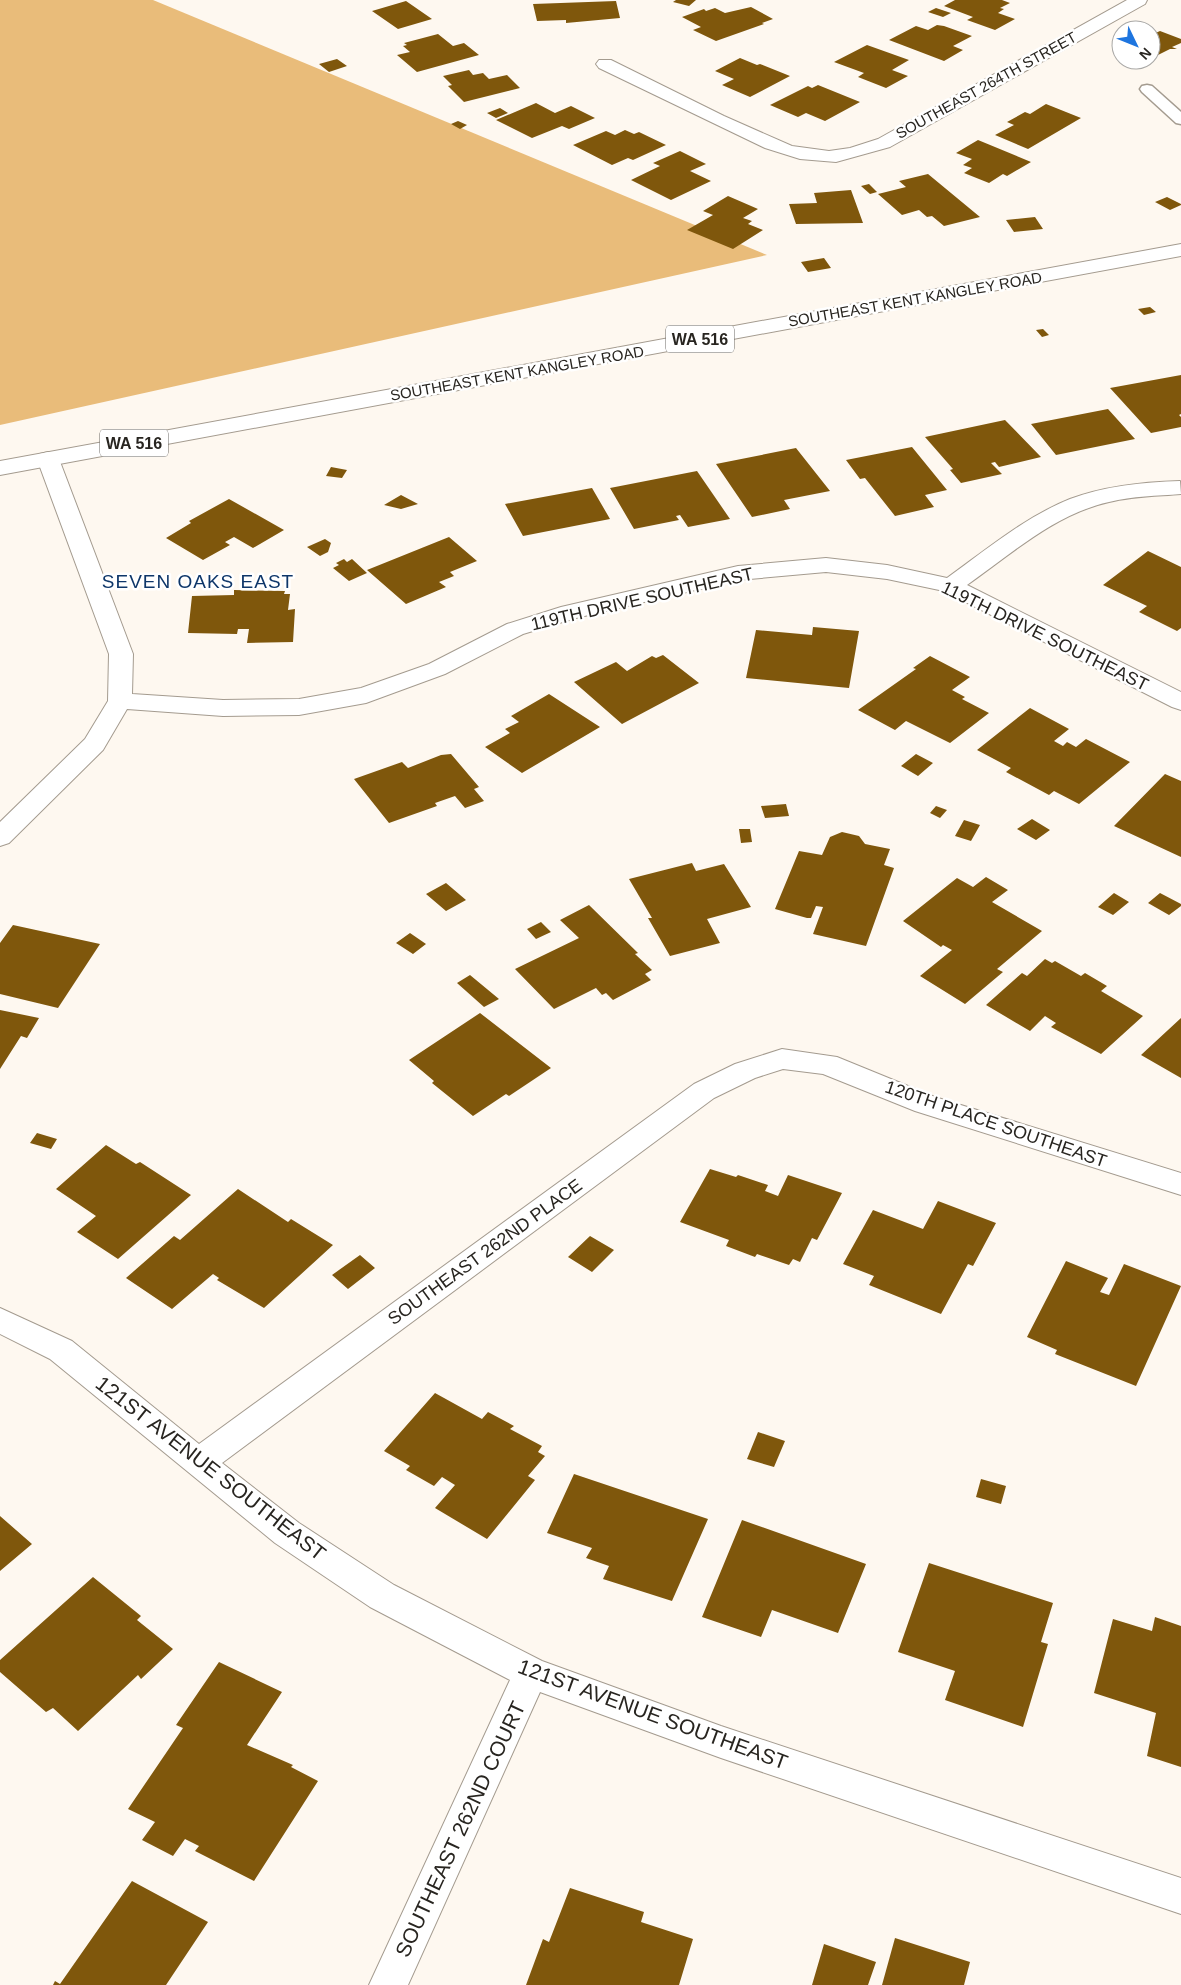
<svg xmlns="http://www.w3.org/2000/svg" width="1181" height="1985" viewBox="0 0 1181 1985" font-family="Arial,sans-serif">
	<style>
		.forest { fill: #e9bc7a }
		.building { fill: #7f570c }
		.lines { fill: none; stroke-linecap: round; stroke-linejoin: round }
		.lane-casing { stroke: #a49b8f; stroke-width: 3 }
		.street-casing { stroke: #a49b8f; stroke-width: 2 }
		.primary-casing { stroke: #a49b8f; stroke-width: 2 }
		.lane { fill: #fff; fill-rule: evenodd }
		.street { fill: #fff; fill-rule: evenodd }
		.primary { fill: #fff; fill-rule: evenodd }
		.labels { text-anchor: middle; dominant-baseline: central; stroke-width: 5; stroke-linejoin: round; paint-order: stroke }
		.far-street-label { font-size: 15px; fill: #282520; stroke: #fff }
		.shield { fill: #fff; stroke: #686663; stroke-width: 1 }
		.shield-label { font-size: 16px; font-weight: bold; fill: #282520 }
		.street-label { font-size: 18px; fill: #282520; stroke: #fff }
		.neighbourhood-label { font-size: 19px; letter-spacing: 1px; fill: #0e3669; stroke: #fff }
		.near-street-label { font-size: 21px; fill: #282520; stroke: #fff }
	</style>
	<rect width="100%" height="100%" fill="#fef8f0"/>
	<path class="forest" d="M0,0H153L767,255L0,425Z"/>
	<path class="building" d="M676,0H696L689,6L673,2Z
		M955,0H1002L1010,3L1000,8L1004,9L998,13L1015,19L995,30L967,20L973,17L944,6Z
		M406,1L432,19L398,29L372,11Z
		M616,1L620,18L566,23V20L537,21L533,4Z
		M751,7L773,19L762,23L764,24L716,41L693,30L701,27L682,17L704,9L706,11L715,8L725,13Z
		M936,8L951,13L943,17L928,12Z
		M937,25L944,26L972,36L953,46L963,50L944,61L889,40L916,26L928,30Z
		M1160,31L1181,39V43L1172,47L1177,49H1170L1152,58L1151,35Z
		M438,34L453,46L464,43L479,55L417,72L397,55L410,52L403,46L407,45L404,43Z
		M867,45L909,60L892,70L908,76L886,88L858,77L864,73L834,62Z
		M740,58L757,65L760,64L790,76L750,97L722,85L734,79L715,71Z
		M337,59L347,66L329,72L319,64Z
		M469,70L473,75L483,73L489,79L507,75L520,88L464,102L448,86L452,85L443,76Z
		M818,85L860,102L825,121L806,113L798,117L770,105L808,86L812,88Z
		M536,103L555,113L571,106L595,118L569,129L562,126L532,138L496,120Z
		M1046,104L1081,118L1028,149L995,135L1014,125L1007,122L1025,112L1030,114Z
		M500,108L508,113L496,118L487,113Z
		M458,121L467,125L460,129L451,124Z
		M625,130L634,134L639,132L666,145L633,160L628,158L612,165L573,145L606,131L615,135Z
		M978,140L1031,162L1007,176L1003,174L989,183L964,173L972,168L963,165L972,159L956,153Z
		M680,151L706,164L690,171L711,181L671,200L631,180L660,166L653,163Z
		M928,174L980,217L944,226L932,216L927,217L919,210L902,215L878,194L906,187L899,181Z
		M869,184L877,192L870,194L861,186Z
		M851,190L863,223L796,224L789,204L817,203L814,193Z
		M728,196L758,209L743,218L752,221L748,224L763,230L733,249L687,230L713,215L703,211Z
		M1167,197L1181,204V205L1170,210L1155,202Z
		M1035,217L1043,229L1014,232L1006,220Z
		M824,258L831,268L808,272L801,262Z
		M1150,307L1156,312L1144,315L1138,309Z
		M1043,329L1049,335L1042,337L1036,330Z
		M1181,375V414L1179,415L1181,417V427L1151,433L1110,388Z
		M1108,409L1135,439L1056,455L1031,424Z
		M1005,420L1041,457L999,467L995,462L991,463L1002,474L961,483L950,470L953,469L925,437Z
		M912,447L947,490L925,495L934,507L895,516L865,478L860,479L846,460Z
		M796,448L830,491L784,500L790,509L752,517L716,464Z
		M331,467L347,470L342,478L326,476Z
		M697,471L730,519L688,527L680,515L676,516L679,520L634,529L610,488Z
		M592,488L610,519L523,536L505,504Z
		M401,495L418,504L401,509L384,505Z
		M229,499L284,530L253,548L234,537L225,542L230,545L203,560L166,538L191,523L189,521Z
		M449,537L477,561L450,572L454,576L439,582L446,587L406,604L367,570Z
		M325,539L331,543L328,552L320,556L307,547Z
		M1148,551L1181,567V628L1177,631L1139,612L1147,606L1103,585Z
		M344,559L347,562L352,559L367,573L349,581L333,568L339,565L336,563Z
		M234,590L285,591L284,594H290L288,610L295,609L293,642L247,643L249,629H238L237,634L188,633L192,596L234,595Z
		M813,627L859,631L849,688L746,678L756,630L812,635Z
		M663,655L699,683L622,724L574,682L616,662L627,671L652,656L656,658Z
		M930,656L970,677L952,690L965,697L962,699L989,713L950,743L906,721L895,730L858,710L916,669L913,668Z
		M549,694L600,727L522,773L485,747L510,733L505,729L519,722L511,716Z
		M1030,708L1069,729L1054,741L1063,746L1067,742L1076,747L1086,739L1130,762L1079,804L1054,791L1049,795L1006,772L1011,768L977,750Z
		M451,754L479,787L474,789L484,801L465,808L455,796L435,803L437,806L389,823L354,779L402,762L408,768L441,755Z
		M916,754L933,763L918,776L901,766Z
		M1165,774L1181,781V857L1114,826Z
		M786,804L789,816L765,818L761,806Z
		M936,806L947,810L940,818L930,813Z
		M1032,819L1050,830L1036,840L1017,829Z
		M964,820L980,825L971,841L955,836Z
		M739,829H750L752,842L741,843Z
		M842,832L859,836L865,844L890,849L884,865L894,868L866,946L813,934L823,907L816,906L811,918H807L775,909L799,851L822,855L830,837Z
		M692,863L696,871L724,864L751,907L707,919L720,943L670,956L648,918H652L629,879Z
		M986,877L1008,890L992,902L1042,931L997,969L1003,972L965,1004L920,976L952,950L943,945L941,947L903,921L957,878L973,887Z
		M446,883L466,900L446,911L426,894Z
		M1114,893L1129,902L1113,915L1098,907Z
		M1160,893L1181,904V906L1169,915L1148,903Z
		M589,905L638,953L635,954L652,970L645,974L651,980L613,1000L606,993L602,995L596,988L554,1009L515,969L579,938L560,920Z
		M541,922L551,932L536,939L527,929Z
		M13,925L100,944L58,1008L0,994V943Z
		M410,933L426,944L413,954L396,943Z
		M1045,959L1052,963L1055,961L1081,976L1085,973L1107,986L1101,991L1143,1016L1101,1054L1051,1027L1056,1023L1045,1016L1030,1031L986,1005L1022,973L1027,976Z
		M470,975L499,999L484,1007L457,983Z
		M0,1010L39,1018L27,1038L21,1036L0,1069Z
		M480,1013L551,1068L509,1096L506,1094L473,1116L432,1083L434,1081L409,1060Z
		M1181,1018V1078L1141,1055Z
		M37,1133L57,1139L51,1149L30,1143Z
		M106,1145L136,1164L140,1162L191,1195L118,1259L77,1232L96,1216L56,1189Z
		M710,1169L736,1177L738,1175L768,1185L765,1191L778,1196L788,1175L842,1193L817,1240L812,1238L800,1262L793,1259L789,1265L757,1254L755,1257L726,1246L729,1240L680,1222Z
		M238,1189L288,1222L291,1219L333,1245L264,1308L217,1280L219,1278L213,1274L172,1309L126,1278L174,1236L180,1240Z
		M938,1201L996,1223L973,1266L968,1264L941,1314L869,1285L874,1276L843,1264L873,1210L923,1229Z
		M590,1236L614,1250L592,1272L568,1257Z
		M360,1255L375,1268L348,1289L332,1275Z
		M1066,1261L1108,1278L1100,1292L1109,1295L1124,1264L1181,1286L1136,1386L1055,1354L1057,1350L1027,1337Z
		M435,1393L482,1419L488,1412L514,1426L510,1429L542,1446L538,1452L545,1456L528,1476L535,1480L487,1539L435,1508L455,1485L442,1477L434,1486L406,1470L410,1466L384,1451Z
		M758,1432L785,1441L774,1467L747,1459Z
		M574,1474L708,1519L672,1601L603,1579L609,1566L586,1558L592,1548L547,1533Z
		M981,1479L1006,1486L1001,1504L976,1497Z
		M0,1516L32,1544L0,1571Z
		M742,1520L866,1564L838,1633L772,1610L761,1637L702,1617Z
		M929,1563L1053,1603L1041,1642L1048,1644L1023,1727L945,1700L955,1671L898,1652Z
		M93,1577L141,1616L137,1620L173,1649L141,1679L138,1675L78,1731L53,1708L46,1712L0,1672V1660Z
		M1155,1617L1181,1626V1767L1147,1756L1156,1713L1094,1693L1113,1619L1152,1631Z
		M219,1662L282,1692L247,1745L293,1765L291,1767L318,1781L254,1881L195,1851L199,1846L185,1839L173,1856L142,1840L155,1822L128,1809L183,1728L176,1725Z
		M132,1881L208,1922L166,1985H53L55,1981L60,1984Z
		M570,1888L644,1912L641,1922L693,1939L679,1985H526L543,1939L549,1942Z
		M895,1938L970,1962L964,1985H882Z
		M824,1944L876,1962L868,1985H812Z"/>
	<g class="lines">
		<g class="lane-casing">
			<path id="lane" d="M1147,85L1152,86L1181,112V124L1176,123L1142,92L1140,89L1142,86Z"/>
		</g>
		<g class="street-casing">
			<path id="street" d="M1127,0H1147L1145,4L890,147L836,162L800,159L765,148L599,68L596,64L599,60H611L724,116L792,146L829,151L850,148L878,139Z
				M48,452L56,454L59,459L133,654L132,694L223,700L299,699L361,688L429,664L507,624L561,607L738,566L826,558L887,565L947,578C986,550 1025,517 1070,499C1105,486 1143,482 1180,481L1181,494C1157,496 1133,496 1109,502C1055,514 1011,554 967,585L1181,692V710L1172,707L944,591L887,579L826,572L738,580L576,618L523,634L445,674L366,703L299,715L223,716L127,709L103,750L9,843L0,846V822L85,739L108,701L109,654L37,459L40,454Z
				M782,1049L837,1057L935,1097L1181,1173V1195L915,1111L823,1074L783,1069L755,1078L714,1098L222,1463L299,1523L394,1585L542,1661L721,1726L1181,1878V1914L721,1758L540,1692L408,1985H369L510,1680L370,1607L275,1543L50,1359L0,1334V1308L72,1341L199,1444L694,1084L735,1064Z"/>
		</g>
		<g class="primary-casing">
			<path id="primary" d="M1181,244V256L0,475V461Z"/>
		</g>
		<use href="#lane" class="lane"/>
		<use href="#street" class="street"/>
		<use href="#primary" class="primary"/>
	</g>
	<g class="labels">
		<g class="far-street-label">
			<text transform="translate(986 85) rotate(-29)">SOUTHEAST 264TH STREET</text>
			<text transform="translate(915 299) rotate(-10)">SOUTHEAST KENT KANGLEY ROAD</text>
			<text transform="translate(517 373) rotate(-10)">SOUTHEAST KENT KANGLEY ROAD</text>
		</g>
		<g class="shield">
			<rect x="666" y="325.5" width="68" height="27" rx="4"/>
			<rect x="100" y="429.5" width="68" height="27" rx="4"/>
		</g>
		<g class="shield-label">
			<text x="700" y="339">WA 516</text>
			<text x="134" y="443">WA 516</text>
		</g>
		<g class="street-label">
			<text transform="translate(642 599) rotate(-13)">119TH DRIVE SOUTHEAST</text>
			<text transform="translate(1045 636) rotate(26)">119TH DRIVE SOUTHEAST</text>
			<text transform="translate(996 1124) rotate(19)">120TH PLACE SOUTHEAST</text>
			<text transform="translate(485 1252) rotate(-36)">SOUTHEAST 262ND PLACE</text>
		</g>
		<g class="neighbourhood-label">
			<text x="198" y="581">SEVEN OAKS EAST</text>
		</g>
		<g class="near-street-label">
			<text transform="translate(211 1468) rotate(38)">121ST AVENUE SOUTHEAST</text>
			<text transform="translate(653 1714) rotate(20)">121ST AVENUE SOUTHEAST</text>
			<text transform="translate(460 1829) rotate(-65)">SOUTHEAST 262ND COURT</text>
		</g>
	</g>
	<g transform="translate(1136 45) rotate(133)"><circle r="24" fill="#ffffff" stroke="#a9a8a6"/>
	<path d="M0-4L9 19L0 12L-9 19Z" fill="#1e75df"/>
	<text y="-8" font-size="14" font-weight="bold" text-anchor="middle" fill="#282520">N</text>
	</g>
</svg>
